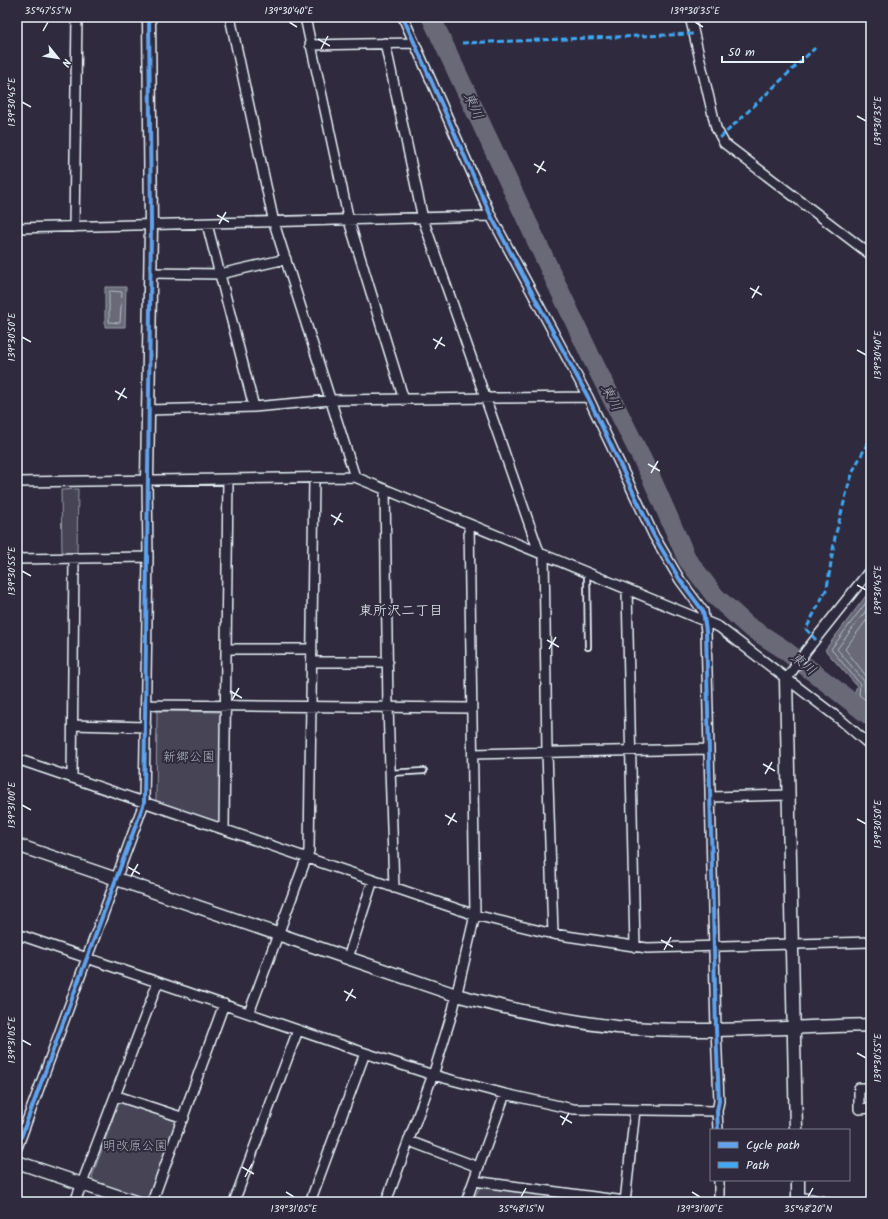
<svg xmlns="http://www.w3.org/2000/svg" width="888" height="1219" viewBox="0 0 888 1219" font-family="Kalam,'Klee One',sans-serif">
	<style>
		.green { fill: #464455; stroke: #979aa6 }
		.water { fill: #696978; stroke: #9c9fab }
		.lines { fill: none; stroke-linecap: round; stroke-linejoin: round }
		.shore { stroke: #b5bbc5; stroke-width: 1 }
		.river { stroke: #696978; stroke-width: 19 }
		.lane-casing { stroke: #e8f1f8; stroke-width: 8 }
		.street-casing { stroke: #e8f1f8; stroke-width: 12 }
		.secondary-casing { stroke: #e8f1f8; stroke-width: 15 }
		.lane { stroke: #2f2a3d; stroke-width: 4.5 }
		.street { stroke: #2f2a3d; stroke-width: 9 }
		.secondary { stroke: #2f2a3d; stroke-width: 12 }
		.quiet { stroke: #3fa9f5; stroke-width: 3; stroke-dasharray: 6 3; stroke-linecap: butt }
		.cycleway-casing { stroke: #2f2a3d; stroke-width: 6 }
		.cycleway { stroke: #60a3ed; stroke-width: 4 }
		.ticks { fill: none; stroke: #e8f1f8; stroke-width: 1.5 }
		.labels { text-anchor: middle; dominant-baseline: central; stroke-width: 4; stroke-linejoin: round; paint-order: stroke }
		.park-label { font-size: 13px; fill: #afb4bf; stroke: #2f2a3d }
		.water-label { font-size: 14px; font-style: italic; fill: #afb4be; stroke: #2f2a3d }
		.neighbourhood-label { font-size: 14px; fill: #e8f1f8; stroke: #2f2a3d }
		.neatline { fill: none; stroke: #e8f1f8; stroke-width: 1.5 }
		.ticks-label { font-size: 10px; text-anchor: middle; fill: #e8f1f8 }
	</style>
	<rect width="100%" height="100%" fill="#2f2a3d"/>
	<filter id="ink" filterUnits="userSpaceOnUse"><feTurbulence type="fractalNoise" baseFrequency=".025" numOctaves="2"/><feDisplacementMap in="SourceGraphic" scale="8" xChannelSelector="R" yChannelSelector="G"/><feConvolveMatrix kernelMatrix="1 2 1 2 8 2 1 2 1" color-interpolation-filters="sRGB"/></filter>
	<g filter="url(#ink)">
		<path class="green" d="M78,489L77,553H62L61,490Z
			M157,711L221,712V819L217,822L156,802Z
			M119,1101L177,1120L149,1195L146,1199L94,1181L92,1177Z
			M480,1187L597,1202H472Z"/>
		<path class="water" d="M105,287H126L125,327H105Z
			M871,589V709L853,696L857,686L825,650Z"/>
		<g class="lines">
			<path class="shore" d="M111,291L122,292L120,323L109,322V292Z
				M871,596L831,649L860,684L859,695L871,704
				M871,604L837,649L864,681L865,693L871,698
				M871,614L845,649L871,682"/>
			<path class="river" d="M431,17L591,357L651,477L687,559L715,596L748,626L782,648L871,717"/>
			<g class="lane-casing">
				<path id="lane" d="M587,573L588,647
					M390,773L424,771"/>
			</g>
			<g class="street-casing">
				<path id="street" d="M230,17L274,223L355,477
					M305,17L349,221L404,400
					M403,17L491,216L588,397L654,536L680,580L703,611L706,631L716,1029L719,1101L717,1111L718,1130
					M690,17L716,128L724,143L871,255
					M385,43L423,219L539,552
					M310,45L414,43
					M207,224L254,407
					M74,227L77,17
					M17,228L491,216
					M151,273L220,274L286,259
					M148,410L254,407L331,400L588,397
					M17,482L355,477L719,627L842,721L871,746
					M385,489L388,707L394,888
					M544,555L547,752L553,934
					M17,559L148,557
					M627,590L635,947
					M226,649H312
					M312,662H388
					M786,680L806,651L871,569
					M147,705L471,708
					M73,725L146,727
					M473,754L708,749
					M17,759L475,915L553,934L647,948L871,942
					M72,778L74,558
					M710,797L789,795
					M224,829L228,479
					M17,934L365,1053L433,1075L505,1094L573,1109L717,1111
					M348,958L373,880
					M249,1013L309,851L314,478
					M871,1088H859V1109L871,1108
					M117,1096L184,1118
					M409,1141L478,1167
					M17,1148L144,803L148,557L147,480
					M719,1180V1202
					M474,1181L625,1201
					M799,1197L825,1202
					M75,1202L158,982
					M152,1202L224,1004
					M234,1202L298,1030
					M310,1202L365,1053
					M386,1202L435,1069L453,1010L475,915L469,524
					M466,1202L505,1094
					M625,1202L635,1110"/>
			</g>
			<g class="secondary-casing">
				<path id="secondary" d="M147,480L151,226L149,17
					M786,680L796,1130
					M17,845L456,995C509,1009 562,1021 617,1027C701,1034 787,1027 871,1025
					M17,1162L135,1202
					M798,1202V1180"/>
			</g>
			<use href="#lane" class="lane"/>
			<use href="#street" class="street"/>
			<use href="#secondary" class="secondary"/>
			<path class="quiet" d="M462,43L693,34
				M720,138L815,48
				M816,640L806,629L827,588L835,537L849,483L855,467L871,437"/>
			<g class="cycleway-casing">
				<path id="cycleway" d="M403,17L491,216L588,397L654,536L680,580L703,611L706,631L716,1029L719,1101L717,1111L718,1130
					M17,1148L144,803L151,226L149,17"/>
			</g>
			<use href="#cycleway" class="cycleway"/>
		</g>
	</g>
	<path class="ticks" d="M289,22L297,27M695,22L703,27M43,31L48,22M318,39L330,46M321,49L328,36M22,102L31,107M857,116L866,121M534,164L546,171M537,173L544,161M217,215L229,222M219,224L226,212M750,288L762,295M752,298L759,286M22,337L31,342M433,339L445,346M435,349L442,337M857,350L866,355M115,391L127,398M118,400L125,388M648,464L660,471M651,473L658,461M331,515L343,522M334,525L341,513M22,571L31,576M857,585L866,590M547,640L559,647M549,649L556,637M230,691L242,698M232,700L239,688M763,764L775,771M765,774L772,762M22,805L31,810M445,815L457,822M857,819L866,824M448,825L455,813M128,867L140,874M131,876L138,864M661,940L673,947M664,950L671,937M344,991L356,998M346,1001L353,989M22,1040L31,1045M857,1053L866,1058M560,1116L572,1123M562,1125L569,1113M242,1167L254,1174M245,1177L252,1164M286,1192L294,1197M692,1192L700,1197M521,1197L526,1188M808,1197L813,1188"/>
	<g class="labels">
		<g class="park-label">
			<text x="189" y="757">新郷公園</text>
			<text x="135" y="1146">明改原公園</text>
		</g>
		<g class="water-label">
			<text transform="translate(473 106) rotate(65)">東川</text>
			<text transform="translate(611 398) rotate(63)">東川</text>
			<text transform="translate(803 664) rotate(38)">東川</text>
		</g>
		<g class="neighbourhood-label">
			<text x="401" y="611">東所沢二丁目</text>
		</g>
	</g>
	<rect width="888" height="1219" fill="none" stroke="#2f2a3d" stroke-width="44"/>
	<rect x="710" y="1129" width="140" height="52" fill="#2f2a3d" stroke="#797a88"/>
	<rect x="718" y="1142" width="20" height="6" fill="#60a3ed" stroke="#797a88"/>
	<text x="746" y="1149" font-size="12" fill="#e8f1f8">Cycle path</text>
	<rect x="718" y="1162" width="20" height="6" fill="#3fa9f5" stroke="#797a88"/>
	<text x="746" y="1169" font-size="12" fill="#e8f1f8">Path</text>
	<g transform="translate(58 58) rotate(120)" stroke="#2f2a3d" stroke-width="3" paint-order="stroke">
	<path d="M0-3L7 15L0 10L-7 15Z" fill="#e8f1f8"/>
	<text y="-6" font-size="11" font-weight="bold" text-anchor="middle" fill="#e8f1f8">N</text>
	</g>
	<path d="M722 56v6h81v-6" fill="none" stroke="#e8f1f8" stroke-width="2"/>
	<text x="728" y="56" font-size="12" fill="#e8f1f8" stroke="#2f2a3d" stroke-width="3" paint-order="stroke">50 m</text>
	<rect x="22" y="22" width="844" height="1175" class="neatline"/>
	<g class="ticks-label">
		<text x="48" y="14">35°47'55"N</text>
		<text x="289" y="14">139°30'40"E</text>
		<text x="695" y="14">139°30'35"E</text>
		<text transform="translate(11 102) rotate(-90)" y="4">139°30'45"E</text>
		<text transform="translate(877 121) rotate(-90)" y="4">139°30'35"E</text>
		<text transform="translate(11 337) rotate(-90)" y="4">139°30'50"E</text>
		<text transform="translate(877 355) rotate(-90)" y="4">139°30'40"E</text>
		<text transform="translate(11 571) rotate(-90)" y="4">139°30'55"E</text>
		<text transform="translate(877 590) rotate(-90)" y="4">139°30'45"E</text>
		<text transform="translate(11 805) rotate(-90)" y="4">139°31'00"E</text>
		<text transform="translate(877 824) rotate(-90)" y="4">139°30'50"E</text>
		<text transform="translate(11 1040) rotate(-90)" y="4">139°31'05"E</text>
		<text transform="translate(877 1058) rotate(-90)" y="4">139°30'55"E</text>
		<text x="294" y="1212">139°31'05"E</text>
		<text x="521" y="1212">35°48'15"N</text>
		<text x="700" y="1212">139°31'00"E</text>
		<text x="808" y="1212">35°48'20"N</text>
	</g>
</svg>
